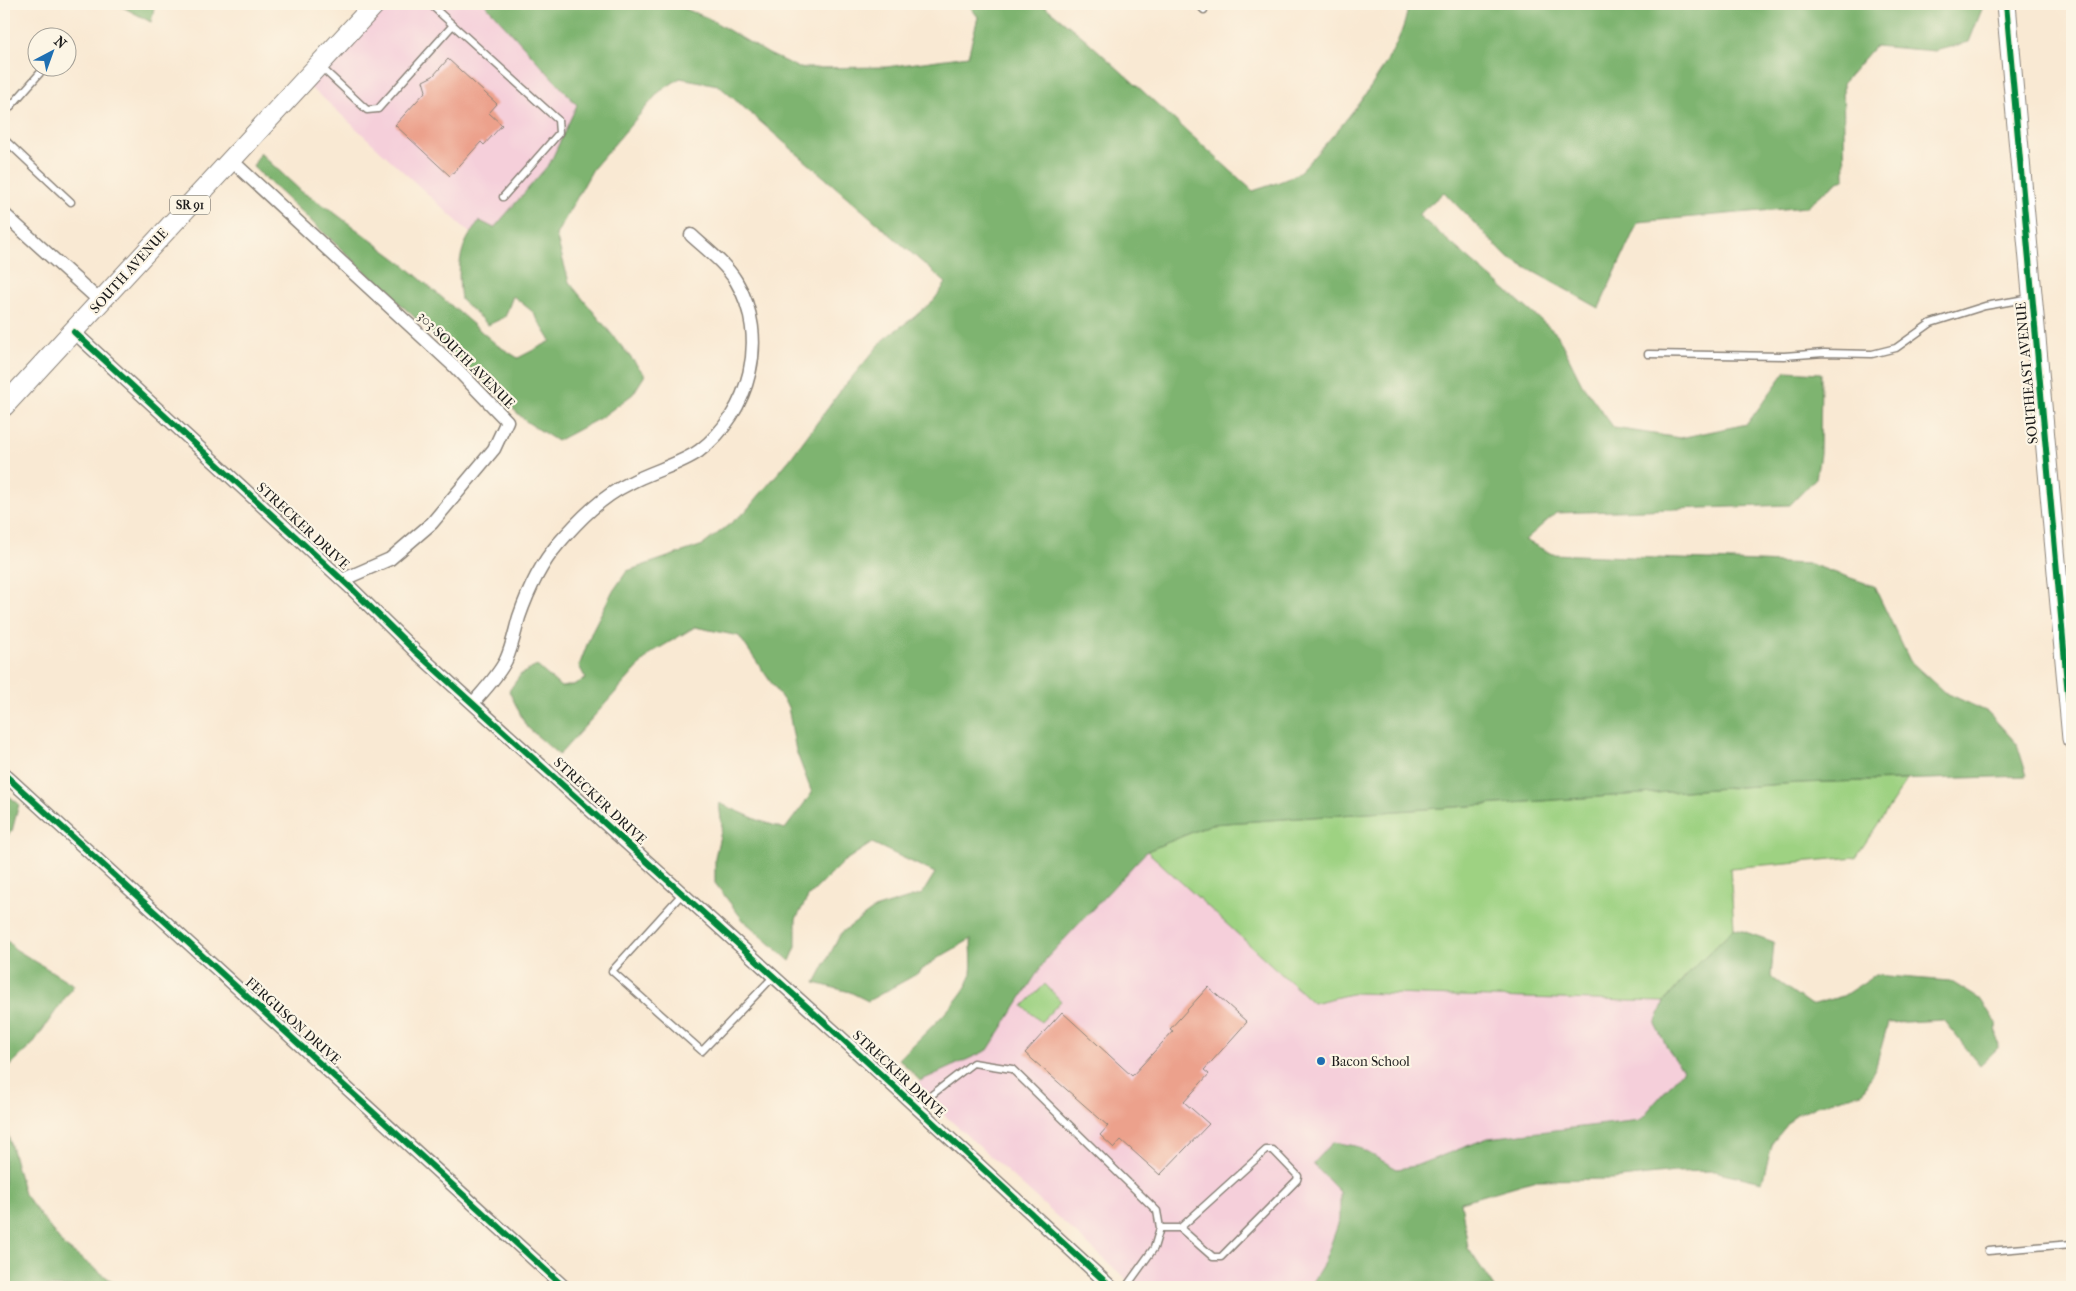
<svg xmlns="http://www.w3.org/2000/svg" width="2076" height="1291" viewBox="0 0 2076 1291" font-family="'IM FELL French Canon',serif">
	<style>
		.built { fill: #f5cfda }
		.green { fill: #9ed282; stroke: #5d774f }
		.forest { fill: #7eb470; stroke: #4d6846 }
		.building { fill: #eca18c }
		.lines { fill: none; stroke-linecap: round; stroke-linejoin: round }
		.lane-casing { stroke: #8a8278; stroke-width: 9 }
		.street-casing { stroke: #8a8278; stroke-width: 15 }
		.secondary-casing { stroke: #8a8278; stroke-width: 21 }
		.primary-casing { stroke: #8a8278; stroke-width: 22 }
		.lane { stroke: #fff; stroke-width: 6 }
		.street { stroke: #fff; stroke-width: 12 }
		.secondary { stroke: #fff; stroke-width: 19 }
		.primary { stroke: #fff; stroke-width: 20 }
		.cycleway-casing { stroke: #fcf5e5; stroke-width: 9 }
		.cycleway { stroke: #00873e; stroke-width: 6 }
		.poi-dot { fill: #1f6fb2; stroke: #fcf5e5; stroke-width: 2 }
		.labels { text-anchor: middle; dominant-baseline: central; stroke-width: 4.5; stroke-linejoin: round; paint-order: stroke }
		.shield { fill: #fcf5e5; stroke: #5f5d58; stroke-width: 1 }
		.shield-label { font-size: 12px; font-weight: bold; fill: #1c1c1c }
		.street-label { font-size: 14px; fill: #1c1c1c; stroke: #fcf5e5 }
		.poi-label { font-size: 14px; fill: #1c1c1c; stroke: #fcf5e5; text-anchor: start }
	</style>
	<rect width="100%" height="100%" fill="#fcf5e5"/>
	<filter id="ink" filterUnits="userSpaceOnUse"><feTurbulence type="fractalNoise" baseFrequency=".02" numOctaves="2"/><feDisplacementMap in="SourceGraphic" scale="10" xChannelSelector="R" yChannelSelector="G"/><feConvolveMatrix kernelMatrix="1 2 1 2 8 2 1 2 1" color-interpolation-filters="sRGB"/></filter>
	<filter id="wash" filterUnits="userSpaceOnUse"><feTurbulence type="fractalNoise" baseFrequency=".0096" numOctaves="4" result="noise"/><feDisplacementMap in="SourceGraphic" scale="20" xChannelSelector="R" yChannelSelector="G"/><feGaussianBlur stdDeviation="1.12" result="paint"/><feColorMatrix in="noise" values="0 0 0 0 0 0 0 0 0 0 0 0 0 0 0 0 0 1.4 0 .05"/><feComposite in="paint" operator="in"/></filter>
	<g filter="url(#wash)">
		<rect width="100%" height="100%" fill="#f9e9d3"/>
		<path class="built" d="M385,4H485L577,105L550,163L494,228L480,221L470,233L322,97L308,86Z
			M1147,851L1313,1003L1355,993L1664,1002L1655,1024L1669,1051L1683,1070L1640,1120L1488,1138L1415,1166L1397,1169L1356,1146L1313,1164L1340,1192V1219L1324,1263L1309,1287H1135L950,1120L913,1089L920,1081L988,1050L1046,959Z"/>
		<path class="green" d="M1907,780L1856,857L1730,868L1734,928L1695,966L1664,1002L1355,993L1313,1003L1147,851L1212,824L1798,783Z
			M1045,984L1061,1001L1041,1022L1023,1006Z"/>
		<path class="forest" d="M117,4H155L151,22Z
			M485,4H673L708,18L769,54L799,68L886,67L968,56L978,17L968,4H1042L1083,37L1253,191C1267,186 1283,182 1296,174C1303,170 1309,161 1315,155C1346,123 1406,49 1408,4H1984L1969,42L1935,51L1875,46L1843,83L1845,178L1828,189L1806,207L1638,222L1599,308L1507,257L1444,192L1418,215L1557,334L1582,384L1614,428L1680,438L1747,424L1786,371L1821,373L1820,454L1816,478L1790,505L1556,513L1525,540L1552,554L1810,564L1874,586L1910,661L1944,692L1988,712L2017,744L2027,776L1798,783L1212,824L1147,851L1046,959L988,1050L920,1081L899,1059C915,1042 964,999 970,978C973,967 971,951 971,939L938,958L915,975L868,1001L850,992L815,983L841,933L874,909L922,894L935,873L872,843L843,862L808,897L796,919V947L790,961L743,920L715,883V857L722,827L719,803L758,820L785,829L812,793L796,751L788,707L739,636L695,627L651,653L559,755L526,726L509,691L521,674L537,666L561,687L573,685L586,679L579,666L592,631L611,594L627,571L703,545L745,512L790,459L842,389L885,338L913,318L934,300L946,283L718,85L680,78L659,92L593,169L556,235L569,282L645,375L633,394L602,417L557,441L527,422L253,167L260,153L302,192L328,208L403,264L497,345L518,358L551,341L533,312L513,296L505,317L488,325L461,300C457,268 458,246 480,221L494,228L550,163L577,105Z
			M4,792L19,804L12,831L4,839Z
			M1734,928L1774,942L1771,977L1811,1005L1843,996L1875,975L1950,981L1981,1000L1996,1023L1998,1048L1980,1065L1943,1020L1888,1023L1876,1066L1862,1093L1830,1101L1796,1114L1773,1142L1762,1182L1714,1171L1675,1172L1612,1179L1536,1180L1461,1202L1468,1248L1494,1287H1309L1324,1263L1340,1219V1192L1313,1164L1333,1142L1356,1146L1397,1169L1415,1166L1488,1138L1640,1120L1683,1070L1669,1051L1655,1024L1664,1002L1695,966Z
			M4,937L15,949L74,985L32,1045L4,1071Z
			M6,1127L24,1194L64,1246L120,1287H4V1128Z"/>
		<g id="blocks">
			<path class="building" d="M448,59L497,104L489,113L502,125L484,145L481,142L450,176L395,125L426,91L423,81L433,76Z
				M1208,987L1247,1022L1204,1070L1209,1074L1184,1102L1209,1124L1160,1175L1121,1140L1114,1148L1100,1135L1108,1126L1025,1053L1062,1012L1132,1076L1173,1031L1170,1029Z"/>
		</g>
	</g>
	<g filter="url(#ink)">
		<use href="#blocks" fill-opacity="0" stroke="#8a8278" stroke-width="1"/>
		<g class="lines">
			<g class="lane-casing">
				<path id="lane" d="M1198,4L1204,10
					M453,25L558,120L559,133L503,197
					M321,67L367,110L378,109L453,25L430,4
					M4,114L40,73
					M4,139L71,202
					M1648,354L1784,356L1824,353L1872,354L1896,348L1931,323L1985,306L2031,298
					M682,894L612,971L702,1051L774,976
					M916,1107L973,1063L1012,1069L1157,1211L1160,1228L1154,1248L1126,1287
					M1160,1228H1180L1266,1150H1273L1298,1176L1297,1180L1221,1257H1213L1180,1228
					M1988,1251L2072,1244"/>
			</g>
			<g class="street-casing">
				<path id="street" d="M231,160L454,366L507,421L494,449L432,523L390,559L342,580
					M4,214L101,302
					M74,332L351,588L416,652L837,1034L1111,1287
					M474,702C485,689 498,676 506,660C512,647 515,631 519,617C528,591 540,565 558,544C579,520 601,497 630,483C652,471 679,465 699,451C750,413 770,337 736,281C725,263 706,249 691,235
					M4,774L564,1287"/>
			</g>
			<g class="secondary-casing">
				<path id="secondary" d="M2006,4L2072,739"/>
			</g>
			<g class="primary-casing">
				<path id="primary" d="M4,406L375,4"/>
			</g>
			<use href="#lane" class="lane"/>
			<use href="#street" class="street"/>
			<use href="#secondary" class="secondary"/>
			<use href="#primary" class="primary"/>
			<g class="cycleway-casing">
				<path id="cycleway" d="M2006,4L2072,739
					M74,332L351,588L416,652L837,1034L1111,1287
					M4,774L564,1287"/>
			</g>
			<use href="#cycleway" class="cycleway"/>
		</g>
	</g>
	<circle class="poi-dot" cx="1321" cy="1061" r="5"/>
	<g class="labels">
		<rect class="shield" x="170" y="195.5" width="40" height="19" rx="4"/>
		<g class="shield-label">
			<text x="190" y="205">SR 91</text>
		</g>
		<g class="street-label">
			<text transform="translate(129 271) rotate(-48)">SOUTH AVENUE</text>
			<text transform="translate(466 360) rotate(45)">303 SOUTH AVENUE</text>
			<text transform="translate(2027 373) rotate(-95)">SOUTHEAST AVENUE</text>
			<text transform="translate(303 526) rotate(43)">STRECKER DRIVE</text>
			<text transform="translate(600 801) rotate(43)">STRECKER DRIVE</text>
			<text transform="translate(293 1021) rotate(42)">FERGUSON DRIVE</text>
			<text transform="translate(899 1074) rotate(43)">STRECKER DRIVE</text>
		</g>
		<g class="poi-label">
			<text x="1331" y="1061">Bacon School</text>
		</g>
	</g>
	<rect width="2076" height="1291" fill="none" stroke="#fcf5e5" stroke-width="20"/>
	<g transform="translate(52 52) rotate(41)"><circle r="24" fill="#fcf5e5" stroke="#a29e95"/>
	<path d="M0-4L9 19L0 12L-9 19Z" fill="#1f6fb2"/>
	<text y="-8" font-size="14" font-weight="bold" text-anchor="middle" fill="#1c1c1c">N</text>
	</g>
</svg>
